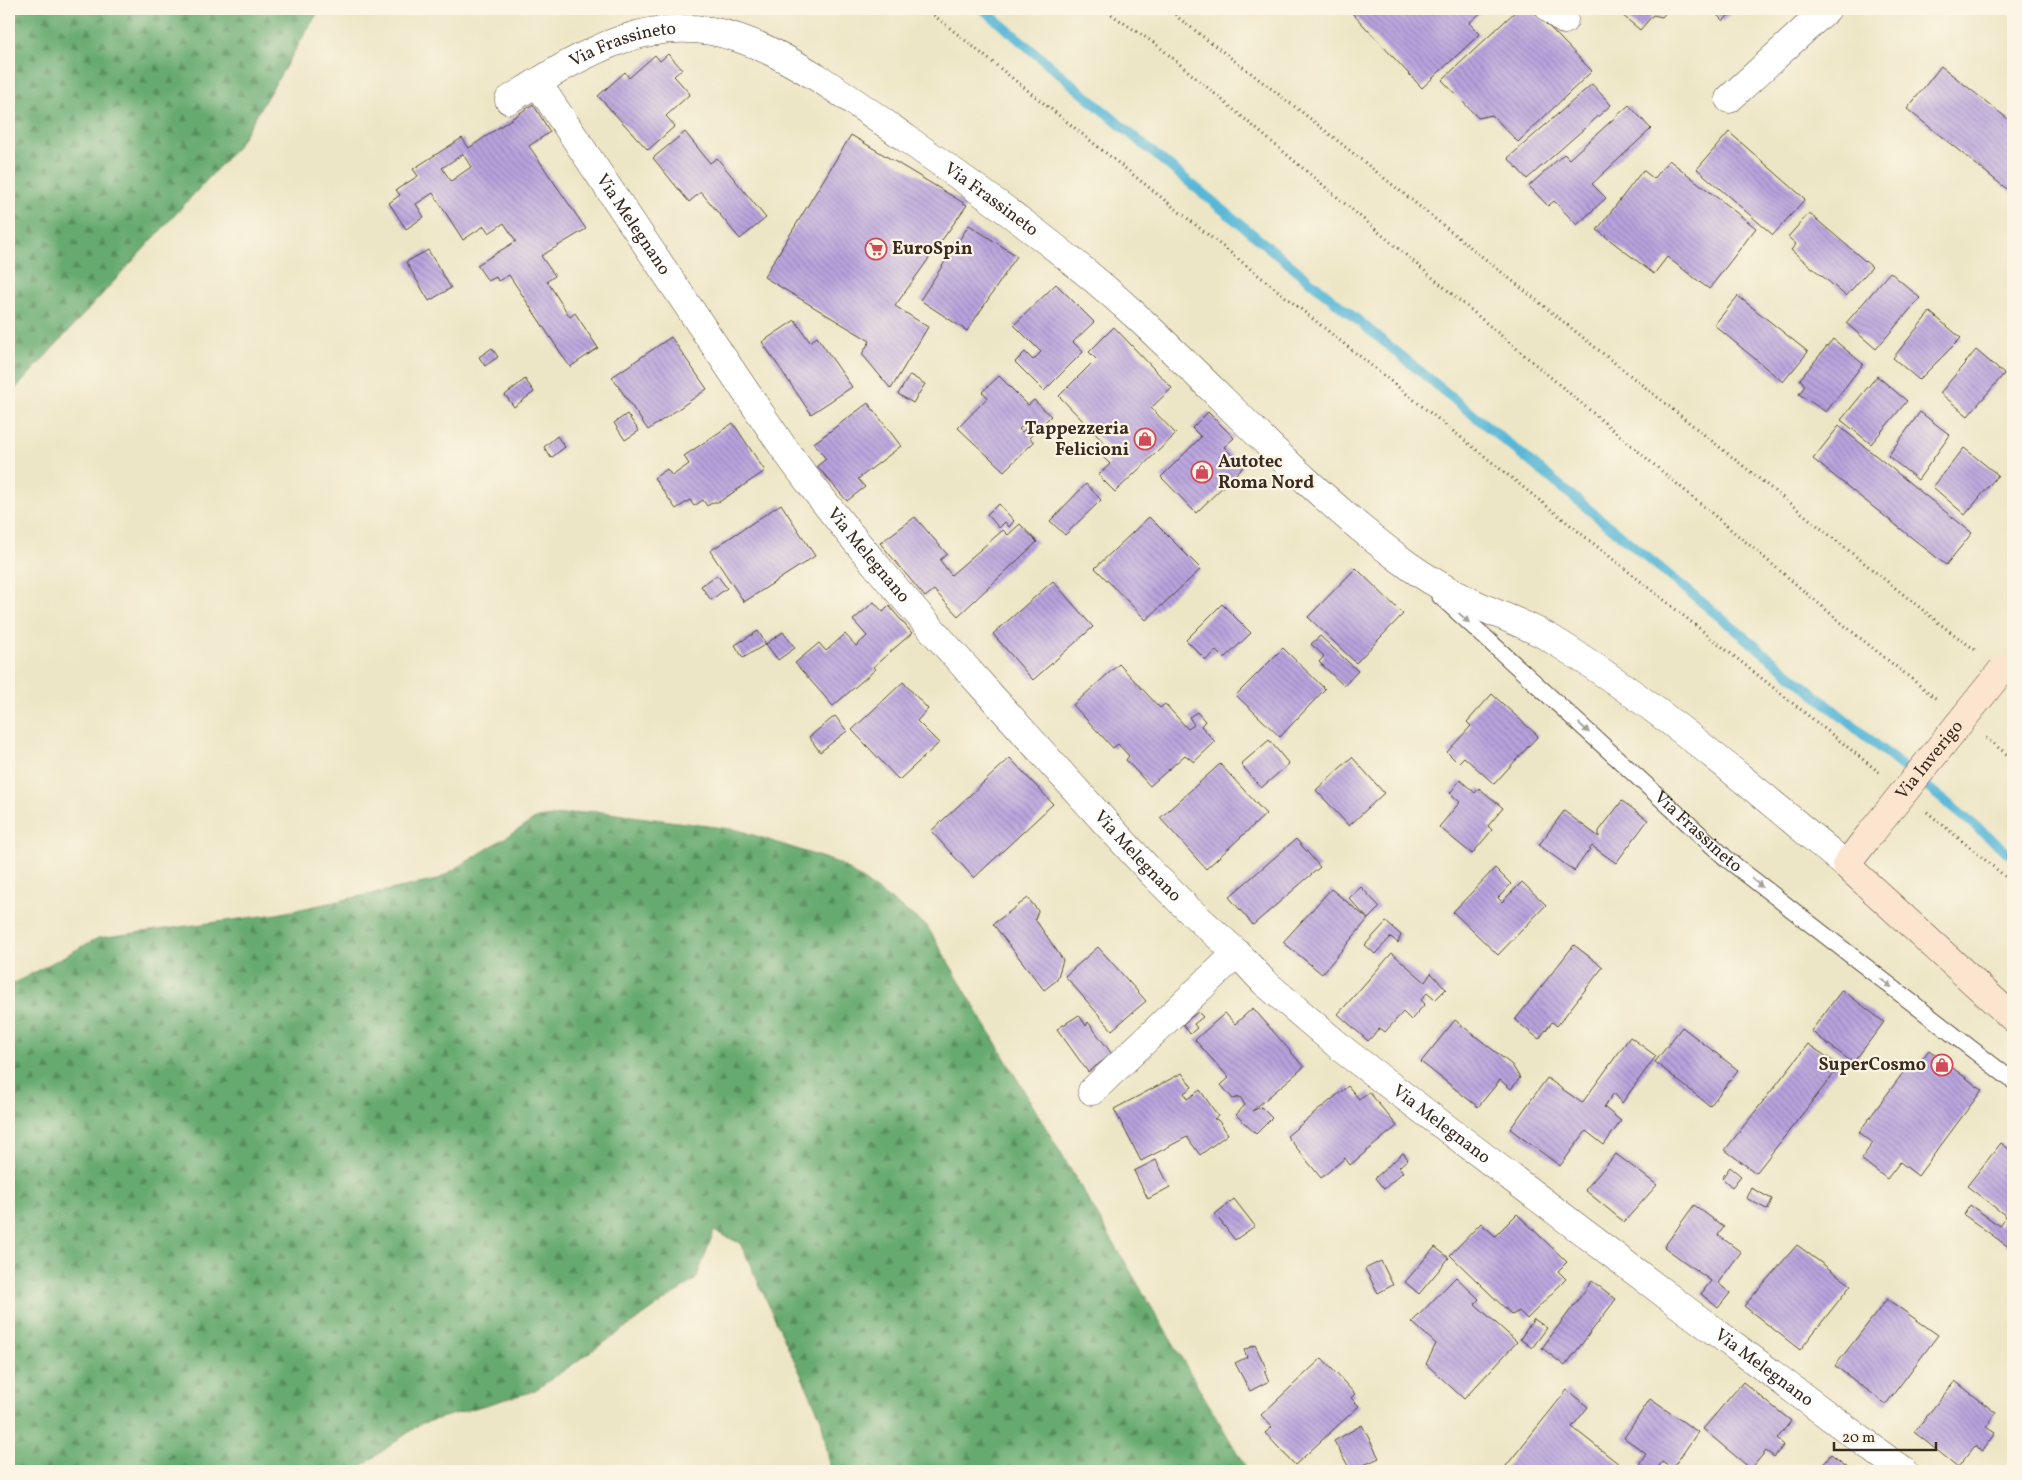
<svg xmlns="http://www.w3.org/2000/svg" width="2022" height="1480" viewBox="0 0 2022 1480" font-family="Vollkorn,serif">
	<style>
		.forest { fill: url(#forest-firs); stroke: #506a46 }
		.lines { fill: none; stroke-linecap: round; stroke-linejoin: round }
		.stream { stroke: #58b7d7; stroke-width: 10 }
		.building { fill: url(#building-back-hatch); fill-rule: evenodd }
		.lane-casing { stroke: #564637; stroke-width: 18 }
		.street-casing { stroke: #564637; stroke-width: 29 }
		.secondary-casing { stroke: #564637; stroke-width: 29 }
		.path { stroke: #564637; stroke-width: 3; stroke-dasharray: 1 4; stroke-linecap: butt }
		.lane { stroke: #fff; stroke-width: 16 }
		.street { stroke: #fff; stroke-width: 28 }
		.secondary { stroke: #fce5cf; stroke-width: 28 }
		.secondary-bridge-casing { stroke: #564637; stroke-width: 29; stroke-linecap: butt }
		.secondary-bridge { stroke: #fce5cf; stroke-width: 28 }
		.oneway { fill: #a79f9a }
		.labels { text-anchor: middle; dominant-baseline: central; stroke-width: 4.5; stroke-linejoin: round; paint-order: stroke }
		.street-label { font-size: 18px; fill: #3b2a1e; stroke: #fcf5e5 }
		.poi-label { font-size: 18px; font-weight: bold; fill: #3b2a1e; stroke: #fcf5e5; text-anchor: start }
	</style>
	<defs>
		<pattern id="forest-firs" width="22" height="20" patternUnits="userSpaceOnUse" patternTransform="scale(1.25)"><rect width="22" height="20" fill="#66aa6f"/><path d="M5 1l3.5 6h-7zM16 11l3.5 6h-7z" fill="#558b5b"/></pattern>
		<pattern id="building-back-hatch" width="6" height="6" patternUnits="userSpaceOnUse" patternTransform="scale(1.25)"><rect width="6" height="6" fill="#b8a3de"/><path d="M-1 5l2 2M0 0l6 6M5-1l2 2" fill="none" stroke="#9785b3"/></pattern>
	</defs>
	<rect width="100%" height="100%" fill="#fcf5e5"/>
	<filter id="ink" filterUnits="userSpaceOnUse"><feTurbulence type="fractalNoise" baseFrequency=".02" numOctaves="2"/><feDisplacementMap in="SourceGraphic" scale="10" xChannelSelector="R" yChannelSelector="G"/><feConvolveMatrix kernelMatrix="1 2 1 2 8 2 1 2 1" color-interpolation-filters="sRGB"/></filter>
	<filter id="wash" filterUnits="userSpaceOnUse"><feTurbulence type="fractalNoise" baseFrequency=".0096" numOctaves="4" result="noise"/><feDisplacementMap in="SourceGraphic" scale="20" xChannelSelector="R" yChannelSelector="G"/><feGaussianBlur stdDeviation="1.12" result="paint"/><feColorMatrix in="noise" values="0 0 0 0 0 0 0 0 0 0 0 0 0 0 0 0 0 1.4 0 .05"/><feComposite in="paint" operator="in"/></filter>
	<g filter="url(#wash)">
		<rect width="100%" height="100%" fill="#ede6c6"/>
		<path class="forest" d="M9,9H320L237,147L9,396Z
			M594,811L738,830L839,863L927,926L1248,1471H831L821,1418L740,1243L714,1231L696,1279L534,1391L420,1424L355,1471H9V986L98,938L277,914L437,880L537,818Z"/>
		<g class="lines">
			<path class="stream" d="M983,9L1145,146L2013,857"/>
		</g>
		<g id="blocks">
			<path class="building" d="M1357,9H1485L1469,23L1480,34L1422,88L1352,13Z
				M1518,9H1532L1592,71L1518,142L1492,115L1478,118L1442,80Z
				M1615,9H1669L1662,17L1653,15L1640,30Z
				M1711,9H1735L1723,21Z
				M668,54L682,69L674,76L690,94L666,116L675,126L648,150L598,96L625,72L629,78L655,55L660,61Z
				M1941,66L2013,123V194L1907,109Z
				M1592,84L1611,105L1527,179L1508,158Z
				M533,104L550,132L529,146L586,229L541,256L555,276L547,281L570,317L575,313L598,348L570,367L509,275L498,281L496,277L488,281L477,265L516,241L504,223L489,233L484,226L463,240L433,193L416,204L424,217L406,229L389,203L400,195L396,190L418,176L413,169L462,138L469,148ZM463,154L471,167L451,181L442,168Z
				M1629,105L1651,129L1592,184L1606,198L1577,225L1554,201L1548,206L1529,186L1564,154L1569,159Z
				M685,132L710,163L717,158L766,218L740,239L701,192L689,202L653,158Z
				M1729,132L1805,199L1773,235L1697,169Z
				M851,135L967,205L895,306L928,327L891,389L862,354L870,341L764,277Z
				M1669,160L1756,228L1709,289L1667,257L1654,274L1597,230L1643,170L1654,179Z
				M1809,213L1872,267L1846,296L1791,250L1796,244L1788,237Z
				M969,225L1017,256L967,331L920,300Z
				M428,250L451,288L429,301L406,262Z
				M1890,272L1920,298L1876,349L1846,323Z
				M1056,284L1094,322L1073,342L1083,352L1044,391L1015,362L1025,352L1033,360L1041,352L1014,325Z
				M1738,296L1808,352L1783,382L1714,325Z
				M1930,312L1961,338L1919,380L1893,358Z
				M795,320L810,342L817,337L852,387L811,414L762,342Z
				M1114,327L1172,388L1151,408L1176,434L1115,492L1098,475L1110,464L1101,455L1109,448L1059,396L1096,359L1089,352Z
				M671,337L707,389L648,430L612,377Z
				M1833,339L1863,364L1826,412L1799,394L1805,386L1800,379Z
				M492,348L498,357L485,366L479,357Z
				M1976,350L2004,374L1968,416L1940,393Z
				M910,375L925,384L913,403L898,394Z
				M999,376L1028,405L1034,400L1051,416L1029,438L1034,442L1004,471L958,428L988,397L982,392ZM1028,421L1030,425L1022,432L1019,429Z
				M1877,376L1907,401L1871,444L1841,420Z
				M525,379L534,392L514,407L505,395Z
				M868,403L901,446L858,479L865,487L847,501L817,466L826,459L814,443Z
				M1208,412L1234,438L1224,447L1243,467L1196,513L1161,477L1201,437L1192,428Z
				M1920,412L1950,435L1918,480L1888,456Z
				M627,414L639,431L625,440L614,423Z
				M733,423L765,471L719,502H714L707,506L703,500L694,506L690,500L676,509L654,478L667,469L672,476L689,464L684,456Z
				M1839,426L1972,533L1946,565L1813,459Z
				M557,436L565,447L551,458L544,447Z
				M1964,448L1998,475L1965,515L1933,487Z
				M1086,484L1101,500L1065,535L1050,521Z
				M781,504L815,556L744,602L710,551Z
				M999,504L1014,521L1009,527L1005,522L999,528L987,514Z
				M915,517L947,554L940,560L951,575L1003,530L1008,535L1020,524L1037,542L958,616L934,590L925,597L880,543Z
				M1149,517L1201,569L1146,620L1095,568Z
				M1356,568L1403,614L1356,663L1308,617Z
				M717,575L727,588L711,600L701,586Z
				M1053,581L1093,627L1033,680L993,634Z
				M874,602L883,612L889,606L912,633L873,667L876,669L833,706L795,663L819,643L826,651L845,634L856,646L867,636L853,620Z
				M1222,604L1251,633L1224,659L1216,651L1206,660L1186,640Z
				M758,631L766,644L743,658L735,645Z
				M783,632L795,648L778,660L766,644Z
				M1320,636L1358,671L1344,686L1319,662L1324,656L1311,644Z
				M1283,648L1325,689L1280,737L1236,695Z
				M1119,664L1160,708L1165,704L1188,729L1194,725L1189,717L1197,712L1205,721L1201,726L1215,742L1194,762L1185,755L1150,786L1126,760L1129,756L1118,744L1113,748L1073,705Z
				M903,682L928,709L917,721L939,743L899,780L852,730Z
				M1492,694L1538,736L1494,784L1464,757L1458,763L1447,752L1471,726L1467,722Z
				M835,716L847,731L820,752L809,737Z
				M1269,740L1289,764L1261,788L1241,764Z
				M1352,757L1384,793L1349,826L1316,790Z
				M1010,758L1053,804L974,878L931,831Z
				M1220,764L1266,814L1206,869L1160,818Z
				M1460,780L1475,793L1479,788L1503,808L1488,826L1492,830L1472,854L1439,827L1460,802L1450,793Z
				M1622,801L1648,820L1616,863L1592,846L1574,871L1539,845L1564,811L1599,837V831Z
				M1296,839L1320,867L1253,925L1229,897Z
				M1495,868L1511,884L1498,898L1502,902L1522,882L1546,905L1498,955L1453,912Z
				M1361,887L1380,907L1368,919L1322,974L1283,942L1331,889L1368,919L1349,898Z
				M1028,898L1038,911L1035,919L1063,960L1057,980L1044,990L993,924Z
				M1386,922L1401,935L1398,943L1391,937L1375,954L1365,945Z
				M1574,945L1603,967L1557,1026L1552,1022L1539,1039L1515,1020Z
				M1098,947L1146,1001L1112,1030L1065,976Z
				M1392,953L1425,982L1431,973L1446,989L1435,1000L1427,993L1421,1000L1425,1004L1411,1020L1403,1012L1385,1032L1380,1028L1368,1041L1338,1014Z
				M1842,990L1884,1022L1853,1063L1811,1031Z
				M1253,1008L1304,1067L1252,1111L1261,1107L1272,1118L1256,1134L1236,1115L1245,1105L1240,1097L1233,1099L1221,1085L1229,1078L1195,1040L1225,1013L1235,1024Z
				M1198,1012L1203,1017L1194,1024L1197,1028L1190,1034L1183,1024Z
				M1079,1015L1086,1026L1088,1022L1112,1054L1088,1072L1057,1029Z
				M1455,1020L1512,1065L1520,1078L1511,1089L1500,1080L1478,1107L1421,1062Z
				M1682,1027L1738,1070L1710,1106L1655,1062Z
				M1630,1037L1656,1056L1622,1103L1614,1093L1604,1107L1621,1121L1604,1145L1586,1131L1560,1166L1510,1129L1547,1078L1582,1103Z
				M1808,1044L1840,1066L1756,1173L1725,1150Z
				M1929,1050L1982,1090L1918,1176L1900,1162L1887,1179L1861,1159L1873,1143L1859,1132L1911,1062L1916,1067Z
				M1182,1073L1192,1087L1184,1093L1187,1099L1200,1090L1218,1116L1214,1119L1218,1120L1228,1134L1200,1155L1187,1137L1141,1161L1114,1109Z
				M1348,1086L1359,1099L1369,1092L1397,1126L1350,1165L1345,1158L1321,1178L1287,1136Z
				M2001,1143L2013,1152V1250L1964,1215L1970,1205L2000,1226L2006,1216L1967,1186Z
				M1403,1153L1408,1159L1399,1167L1403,1172L1384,1189L1375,1178Z
				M1616,1154L1657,1185L1624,1222L1585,1190Z
				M1156,1160L1170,1187L1148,1199L1134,1171Z
				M1730,1167L1741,1176L1732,1187L1722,1178Z
				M1751,1188L1772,1199L1768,1210L1746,1198Z
				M1234,1199L1255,1226L1235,1240L1215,1214Z
				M1694,1205L1724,1227L1718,1235L1741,1252L1718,1283L1730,1293L1718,1308L1701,1294L1711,1281L1664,1247Z
				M1517,1214L1567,1262L1558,1271L1566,1279L1527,1319L1519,1311L1512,1315L1450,1255L1481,1223L1495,1236Z
				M1797,1245L1851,1285L1800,1350L1744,1306Z
				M1435,1247L1449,1258L1419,1294L1405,1282Z
				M1381,1261L1393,1285L1378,1293L1365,1269Z
				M1456,1277L1479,1299L1475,1304L1517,1342L1464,1399L1426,1364L1436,1344L1412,1322Z
				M1592,1281L1616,1299L1565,1366L1542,1348Z
				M1887,1299L1938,1335L1886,1404L1835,1366Z
				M1534,1319L1547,1328L1532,1348L1520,1339Z
				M1255,1345L1267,1370L1264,1371L1269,1381L1250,1391L1235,1363L1247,1357L1244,1350Z
				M1322,1358L1355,1394L1351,1398L1359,1406L1295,1465L1265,1433L1272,1427L1261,1415Z
				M1955,1381L1996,1413L1986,1427L1995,1433L1982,1451L1975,1446L1958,1467L1914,1432Z
				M1743,1382L1791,1421L1777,1439L1784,1445L1774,1457L1766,1451L1751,1469L1703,1429Z
				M1567,1390L1588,1407L1572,1427L1624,1468L1621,1471H1502Z
				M1650,1399L1698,1432L1672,1469L1662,1462L1656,1471H1650L1639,1464L1646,1453L1624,1438Z
				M1362,1425L1379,1458L1351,1471L1334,1441Z
				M1831,1454L1853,1471H1817Z"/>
		</g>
	</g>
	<g filter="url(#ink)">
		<use href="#blocks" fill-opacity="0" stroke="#564637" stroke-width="1"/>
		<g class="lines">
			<g class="lane-casing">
				<g id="lane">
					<path id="s1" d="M1439,595L1728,860L2013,1081"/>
				</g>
			</g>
			<g class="street-casing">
				<g id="street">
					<path d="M1550,9L1564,20"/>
					<path id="s2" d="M537,82L783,447C844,532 914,610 984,688C1040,750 1095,812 1152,873L1189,910L1237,953L1264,982L1346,1052L1678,1304L1903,1471"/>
					<path d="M1729,99L1827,9"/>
					<path id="s3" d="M509,100C580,56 650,8 738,38C793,56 859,105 907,139C985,194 1064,250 1135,315C1223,396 1304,488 1401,560C1426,579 1457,596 1486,609C1509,619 1532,627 1553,640C1658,705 1751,786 1846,865"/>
					<path d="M1092,1091L1237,953"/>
				</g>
			</g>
			<g class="secondary-casing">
				<path id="secondary" d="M1867,838L1846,865L2013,1018"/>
			</g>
			<path class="path" d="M926,9L1880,773
				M1103,9L1157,45L1850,630L1938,700
				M1167,9L1303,113L1944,627L1978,652
				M1986,738L2013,759
				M1927,812L2013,883"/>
			<use href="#lane" class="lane"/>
			<use href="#street" class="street"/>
			<use href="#secondary" class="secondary"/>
			<g class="secondary-bridge-casing">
				<g id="secondary-bridge">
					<path id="s4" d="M1867,838L2002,670"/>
				</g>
			</g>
			<use href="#secondary-bridge" class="secondary-bridge"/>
		</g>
		<defs><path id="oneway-solid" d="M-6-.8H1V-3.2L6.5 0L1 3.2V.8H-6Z" transform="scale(1.25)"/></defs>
		<g class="oneway">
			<use href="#oneway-solid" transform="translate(1464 618) rotate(43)"/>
			<use href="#oneway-solid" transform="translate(1584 728) rotate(43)"/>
			<use href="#oneway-solid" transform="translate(1757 883) rotate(39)"/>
			<use href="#oneway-solid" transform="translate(1886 983) rotate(37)"/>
		</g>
	</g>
	<defs>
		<g id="supermarket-ring" transform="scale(1.125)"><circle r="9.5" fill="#fcf5e5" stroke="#d1495b" stroke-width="1.5"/><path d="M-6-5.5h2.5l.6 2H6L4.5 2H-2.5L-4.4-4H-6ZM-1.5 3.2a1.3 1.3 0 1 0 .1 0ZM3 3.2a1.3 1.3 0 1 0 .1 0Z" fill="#d1495b"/></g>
		<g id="shop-ring" transform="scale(1.125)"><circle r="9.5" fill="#fcf5e5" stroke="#d1495b" stroke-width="1.5"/><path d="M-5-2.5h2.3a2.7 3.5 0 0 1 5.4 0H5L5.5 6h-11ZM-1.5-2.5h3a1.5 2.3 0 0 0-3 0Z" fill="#d1495b"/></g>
	</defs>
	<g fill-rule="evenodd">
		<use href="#supermarket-ring" x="876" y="249"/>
		<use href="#shop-ring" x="1145" y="439"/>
		<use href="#shop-ring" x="1202" y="472"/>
		<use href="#shop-ring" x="1942" y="1065"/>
	</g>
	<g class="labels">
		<g class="street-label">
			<text stroke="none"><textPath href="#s3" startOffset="128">Via Frassineto</textPath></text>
			<text stroke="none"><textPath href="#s3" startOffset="548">Via Frassineto</textPath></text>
			<text stroke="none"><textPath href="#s2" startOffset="172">Via Melegnano</textPath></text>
			<text stroke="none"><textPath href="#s2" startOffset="578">Via Melegnano</textPath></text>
			<text stroke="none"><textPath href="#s4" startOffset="100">Via Inverigo</textPath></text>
			<text stroke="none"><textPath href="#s1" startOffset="351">Via Frassineto</textPath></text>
			<text stroke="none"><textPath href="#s2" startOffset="982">Via Melegnano</textPath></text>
			<text stroke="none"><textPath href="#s2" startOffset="1388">Via Melegnano</textPath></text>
			<text stroke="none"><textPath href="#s2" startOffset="1792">Via Melegnano</textPath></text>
		</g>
		<g class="poi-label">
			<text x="892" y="249">EuroSpin</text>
			<text x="1129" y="429" text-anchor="end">Tappezzeria<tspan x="1129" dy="21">Felicioni</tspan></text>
			<text x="1218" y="462">Autotec<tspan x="1218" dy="21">Roma Nord</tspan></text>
			<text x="1926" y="1065" text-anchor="end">SuperCosmo</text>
		</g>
	</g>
	<rect width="2022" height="1480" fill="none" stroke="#fcf5e5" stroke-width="30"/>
	<path d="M1834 1442v8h102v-8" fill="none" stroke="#3b2a1e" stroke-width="2.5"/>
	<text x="1842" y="1442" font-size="15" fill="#3b2a1e" stroke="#fcf5e5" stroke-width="4" paint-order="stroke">20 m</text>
</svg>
